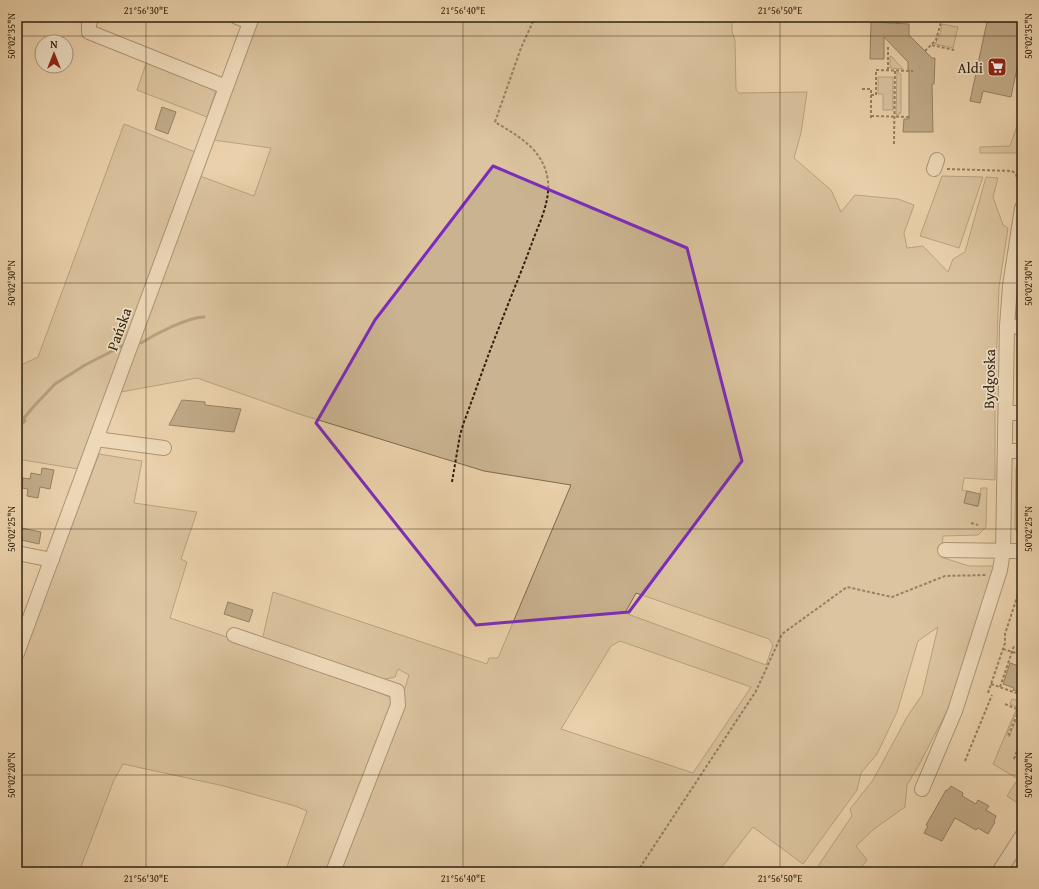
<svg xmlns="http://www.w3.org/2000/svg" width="1039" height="889" viewBox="0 0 1039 889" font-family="'Gentium Book Plus',serif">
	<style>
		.green { fill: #cab390; stroke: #7c6a4e; fill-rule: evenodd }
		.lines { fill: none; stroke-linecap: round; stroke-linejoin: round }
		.stream { stroke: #79674b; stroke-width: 3 }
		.building { fill: #907d5f; stroke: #2f210c }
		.minor-casing { stroke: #5e4d34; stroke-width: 16 }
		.path { stroke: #2f210c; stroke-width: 2; stroke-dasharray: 3 2; stroke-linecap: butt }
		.minor { stroke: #f1e1c8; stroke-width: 14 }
		.marked { fill: none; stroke: #7b2cbf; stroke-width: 3; stroke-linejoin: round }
		.ticks { fill: none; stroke: #2f210c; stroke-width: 1; stroke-opacity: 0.45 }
		.labels { text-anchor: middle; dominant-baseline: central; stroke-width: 3.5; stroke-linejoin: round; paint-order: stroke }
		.poi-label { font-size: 15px; fill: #2f210c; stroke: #f1e1c8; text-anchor: end }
		.street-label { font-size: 15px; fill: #2f210c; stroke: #f1e1c8 }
		.neatline { fill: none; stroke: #2f210c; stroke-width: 1.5 }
		.ticks-label { font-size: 10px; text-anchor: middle; fill: #2f210c }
	</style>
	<rect width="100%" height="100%" fill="#ead1ab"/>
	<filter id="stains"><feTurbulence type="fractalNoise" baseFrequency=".005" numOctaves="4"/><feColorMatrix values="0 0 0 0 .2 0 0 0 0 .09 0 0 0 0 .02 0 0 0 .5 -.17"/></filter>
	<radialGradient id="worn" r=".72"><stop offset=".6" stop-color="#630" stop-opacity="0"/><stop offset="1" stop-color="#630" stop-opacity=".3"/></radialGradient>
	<path class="green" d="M256,17H732V31L735,40L736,90L739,93L807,92L801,133L794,158L831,190L841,212L855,195L898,199L914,205L904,233L907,248L923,246L948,272L953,259L965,252L986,177L998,178L993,197L1003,225L1008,228L999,287L995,394V480L964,478L962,490L967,491L964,503L978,507L981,494L980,493L981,488H987L986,527L978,535L943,536L941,557L969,566H996L948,709L919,765L907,785L905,807L874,829L856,846L867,860L858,872H814L852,816L850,809L873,780L907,717L922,695L938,627L918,641L897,712L877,754L861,773L857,790L803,864L753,827L718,872H285L307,811L295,806L224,786L123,764L114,780L79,872H31L17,867V670L99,454L142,461L134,503L197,512L181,559L187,562L170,618L266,650L401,701L409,675L398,669L395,677L381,680L262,641L273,592L487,664L489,658H498L571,485L484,471L299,414L197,378L121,392L200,176L254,196L271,148L213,140ZM636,593L769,639L773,645L766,665L625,613ZM620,641L751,687L693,773L561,729L611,646Z
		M942,24L958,27L953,48L935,44L940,35Z
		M890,56H891L903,69L890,68Z
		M147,61L216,91L207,117L137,90Z
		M897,72L901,74V113H899V115H896Z
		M878,77H893V110H883V94H878Z
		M1022,112V150L1015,153H980V147L1010,146Z
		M124,124L195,152L78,469L17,459V367L38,357Z
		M942,176L983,177L959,248L920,236Z
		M1022,294V405L1019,409V320Z
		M1018,420H1022V439L1018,437Z
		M1022,462V538L1017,533L1015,527L1016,468L1017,464Z
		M1012,699L1022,702V806L1007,796L1018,779L993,764L1016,710H1017L1007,734L1009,737L1021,709L1010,704Z"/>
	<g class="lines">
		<path class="stream" d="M141,343C157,333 186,318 204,317
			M17,427L25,421L24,418L34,406L55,384L85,365L126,344"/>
	</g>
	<path class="building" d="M988,17H1022V44L1011,97L983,91L980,103L970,101Z
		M871,22L909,24V35L932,58H935L934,84H932L933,132H903L904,119H909V69H908V62L884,37V59H870Z
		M162,107L176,112L168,134L155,129Z
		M182,400L205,402V405L241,409L234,432L169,425Z
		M42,468L54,470L50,489L40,487L38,498L27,496L28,489L22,488L23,478L30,479L31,473L41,475Z
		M967,491L980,494L978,506L964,503Z
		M17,527L41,532L39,544L17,539Z
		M228,602L253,610L249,622L224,614Z
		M1010,663L1022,667V693L1013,690L1014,688L1003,684Z
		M951,786L963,793L962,796L976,804L978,800L989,806L986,810L996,816L994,821L995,822L988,834L978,828L976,830L955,818L942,841L924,833L928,826L926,825L933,813L946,790L947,791Z"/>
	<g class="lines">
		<g class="minor-casing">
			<path id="minor" d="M92,17L89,24V32L226,87
				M237,17L250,22
				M934,169L937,160
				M1007,326L1022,327
				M1006,413H1022
				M96,439L164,448
				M1005,451H1022
				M945,550L1022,551
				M17,553L52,560
				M234,635L397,691L398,705L333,872
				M17,653L252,17
				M922,789L955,711L1000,570L1003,551L1007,326L1010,286L1022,208
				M999,872L1022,836"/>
		</g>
		<path class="path" d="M885,22V17
			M897,24L898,17
			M932,45L954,50
			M925,51L936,40L941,22
			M888,70V46
			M862,89H871V120
			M871,95H876V70L913,71
			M871,116L911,117
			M894,144L895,70
			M947,169L1012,171L1016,174L1019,185H1022
			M452,482L460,435L464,422C476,390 487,357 500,325C511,296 523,268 533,240C540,222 550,201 548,181C544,150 520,137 495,122L521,48L535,17
			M971,523L978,525
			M1003,649L1022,655
			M991,684L1022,695
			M1000,687L1014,646
			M988,693L1005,643V634L1021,585H1022
			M1005,704L1019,710L1009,734L1010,736
			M1014,759L1017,751
			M965,761L992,695
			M637,872L756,691L782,634L847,587L892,597L945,576L986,575"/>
		<use href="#minor" class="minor"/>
	</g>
	<path d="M0 0H1039V889H0ZM493,166L687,248L742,461L629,612L476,625L316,423L375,320Z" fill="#ead1ab" fill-opacity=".55" fill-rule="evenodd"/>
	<path class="marked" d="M493,166L687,248L742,461L629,612L476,625L316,423L375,320Z"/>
	<path class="ticks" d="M146,17V872M463,17V872M780,17V872M17,36H1022M17,283H1022M17,529H1022M17,775H1022"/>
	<defs>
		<g id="supermarket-square" transform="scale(1)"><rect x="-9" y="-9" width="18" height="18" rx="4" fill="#8f2418" stroke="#f1e1c8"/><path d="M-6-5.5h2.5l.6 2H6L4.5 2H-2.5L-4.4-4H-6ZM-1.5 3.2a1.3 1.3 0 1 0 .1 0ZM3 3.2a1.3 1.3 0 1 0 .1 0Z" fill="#fff"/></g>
	</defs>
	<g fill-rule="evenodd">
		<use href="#supermarket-square" x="997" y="67"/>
	</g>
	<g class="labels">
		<g class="poi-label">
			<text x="983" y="67">Aldi</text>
		</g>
		<g class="street-label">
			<text transform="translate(119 329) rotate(-70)">Pańska</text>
			<text transform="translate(989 379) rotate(-89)">Bydgoska</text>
		</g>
	</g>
	<rect width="1039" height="889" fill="none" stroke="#ead1ab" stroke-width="44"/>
	<g transform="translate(54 54)"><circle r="19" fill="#f1e1c8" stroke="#a3947d"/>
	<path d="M0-3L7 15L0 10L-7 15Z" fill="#8f2418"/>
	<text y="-6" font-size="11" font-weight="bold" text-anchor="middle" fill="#2f210c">N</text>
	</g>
	<rect x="22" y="22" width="995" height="845" class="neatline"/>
	<g class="ticks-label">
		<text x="146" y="14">21°56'30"E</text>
		<text x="463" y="14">21°56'40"E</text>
		<text x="780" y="14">21°56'50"E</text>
		<text transform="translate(11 36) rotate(-90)" y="4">50°02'35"N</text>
		<text transform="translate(1028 36) rotate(-90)" y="4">50°02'35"N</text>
		<text transform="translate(11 283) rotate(-90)" y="4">50°02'30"N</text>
		<text transform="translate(1028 283) rotate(-90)" y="4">50°02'30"N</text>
		<text transform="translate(11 529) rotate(-90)" y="4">50°02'25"N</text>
		<text transform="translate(1028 529) rotate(-90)" y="4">50°02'25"N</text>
		<text transform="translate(11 775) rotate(-90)" y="4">50°02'20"N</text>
		<text transform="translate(1028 775) rotate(-90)" y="4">50°02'20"N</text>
		<text x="146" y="882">21°56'30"E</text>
		<text x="463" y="882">21°56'40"E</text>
		<text x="780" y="882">21°56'50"E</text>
	</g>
	<rect width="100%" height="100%" filter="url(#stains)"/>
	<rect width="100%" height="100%" fill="url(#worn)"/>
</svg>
